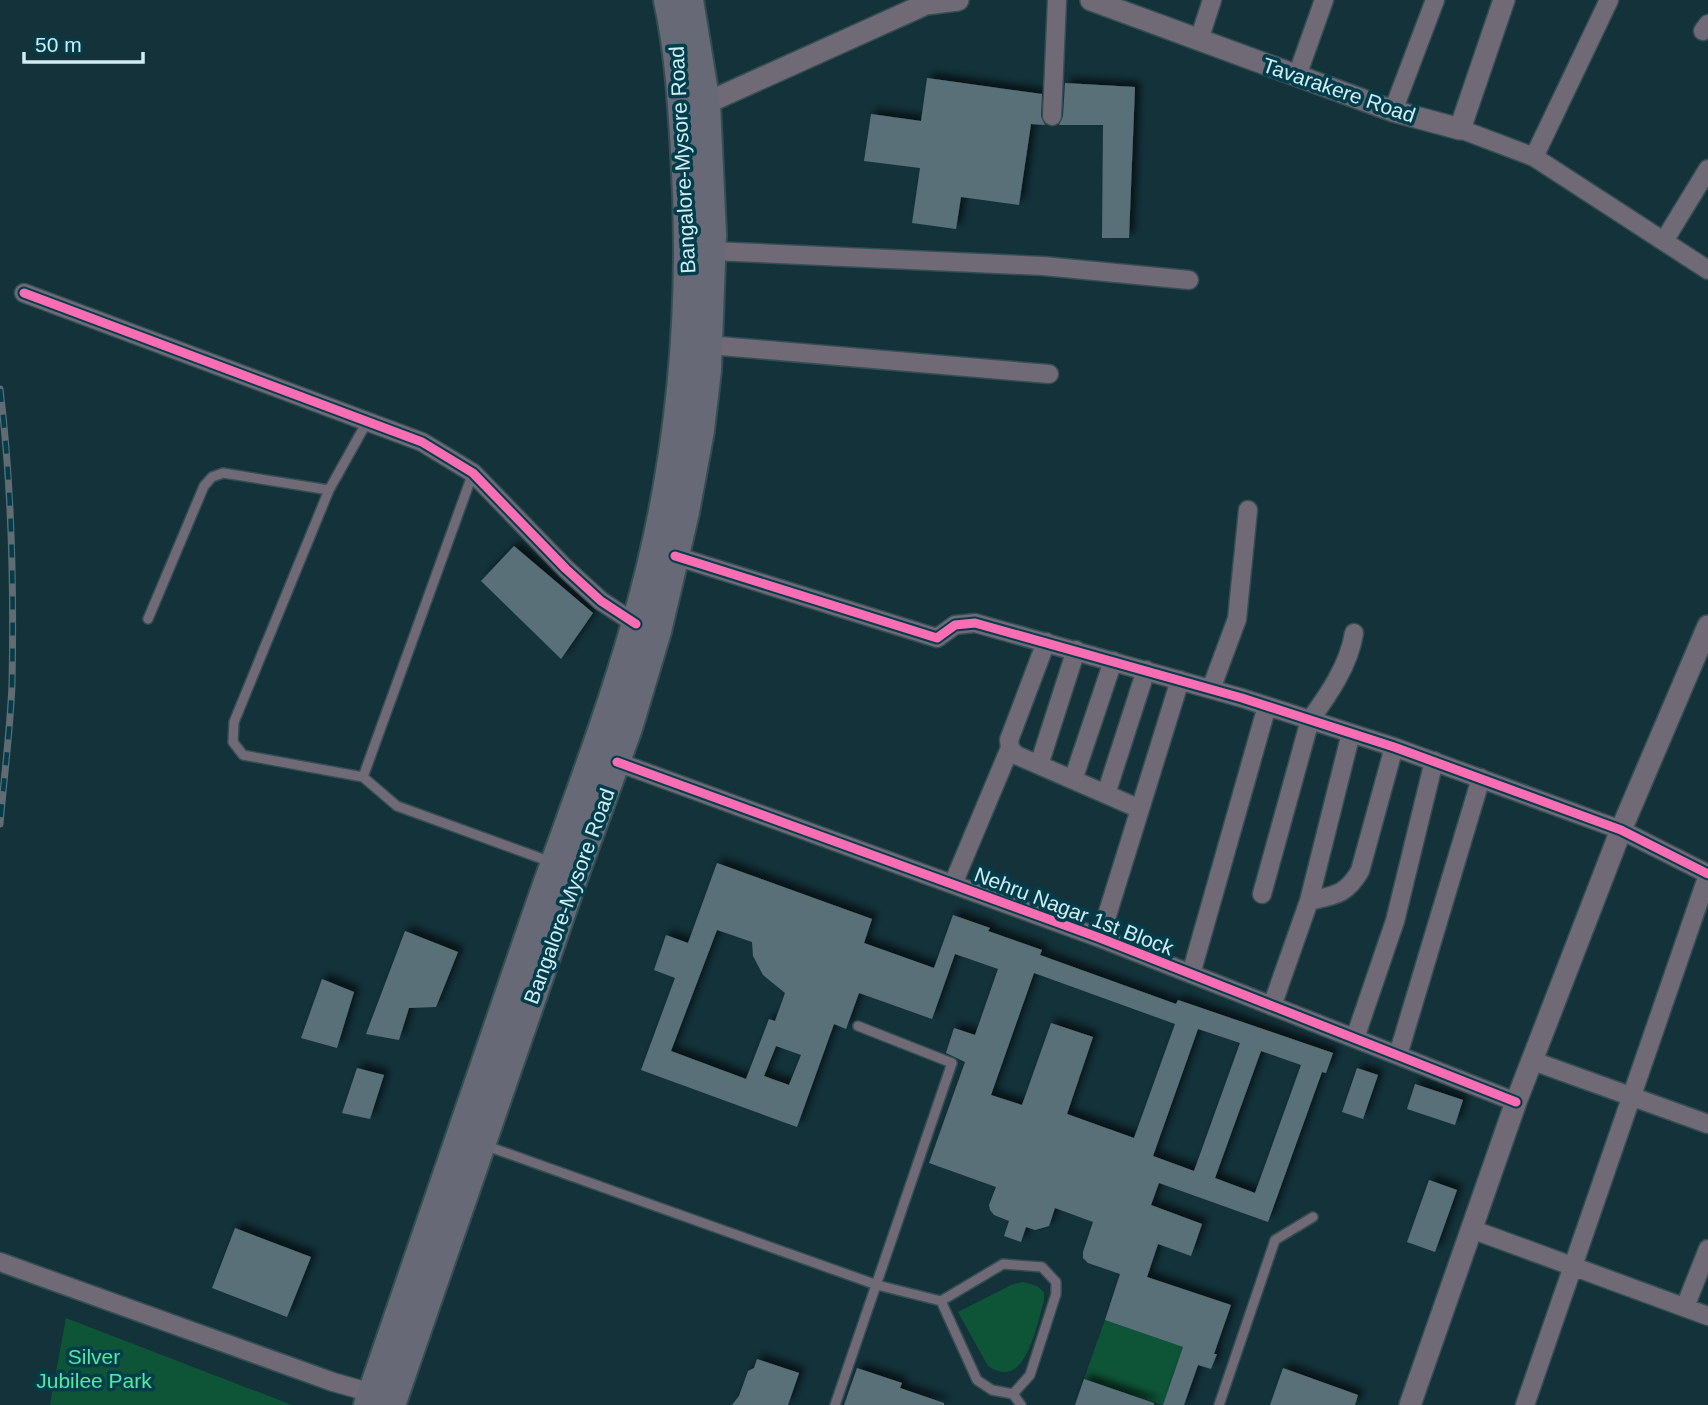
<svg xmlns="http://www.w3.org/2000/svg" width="1708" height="1405" viewBox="0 0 1708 1405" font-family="Helvetica,sans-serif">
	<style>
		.green { fill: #0e5538 }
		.building { fill: #5a7078; fill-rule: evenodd; filter: url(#shadow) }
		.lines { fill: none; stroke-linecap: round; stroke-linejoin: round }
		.service-casing { stroke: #354e54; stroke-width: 12 }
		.minor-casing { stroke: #354e54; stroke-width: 21 }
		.tertiary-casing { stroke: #354e54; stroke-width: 24 }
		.primary-casing { stroke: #354e54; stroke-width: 32 }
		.service { stroke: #706976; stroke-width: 9 }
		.minor { stroke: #706976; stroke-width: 18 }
		.tertiary { stroke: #706976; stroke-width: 21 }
		.primary { stroke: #676a76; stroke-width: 28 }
		.rail-casing { stroke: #606c74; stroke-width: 7 }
		.rail { stroke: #023d4b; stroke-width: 4.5; stroke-dasharray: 13; stroke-linecap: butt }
		.cycleway-casing { stroke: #023d4b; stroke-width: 13 }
		.cycleway { stroke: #f96db3; stroke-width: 9 }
		.labels { text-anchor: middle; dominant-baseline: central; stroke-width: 7; stroke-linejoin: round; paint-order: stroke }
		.street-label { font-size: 21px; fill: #d2ecf4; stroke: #023d4b }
		.park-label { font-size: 21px; fill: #51ea9f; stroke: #023d4b }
	</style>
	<defs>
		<filter id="shadow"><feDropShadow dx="5.5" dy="-5.5" stdDeviation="3.5" flood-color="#0009"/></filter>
	</defs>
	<rect width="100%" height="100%" fill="#13323a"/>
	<path class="green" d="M1023,1282L1037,1286L1044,1292V1301C1036,1326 1026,1392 988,1366L958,1312L1011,1285Z
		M66,1318L292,1405H50Z
		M1105,1320L1183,1347L1163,1405L1084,1379Z"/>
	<path class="building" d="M927,78L1042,94L1041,116L1045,125L1031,124L1019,205L961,197L956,229L912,223L920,168L864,161L871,114L921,121Z
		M1065,83L1135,87L1129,238H1102L1103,125H1059L1063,116Z
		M514,546L593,613L561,659L481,581Z
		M717,863L872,919L864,943L934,968L953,915L990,928L988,931L1042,950L1040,955L1176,1004L1178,1000L1333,1053L1326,1073L1322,1072L1268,1222L1159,1183L1151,1205L1202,1224L1191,1256L1158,1244L1147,1277L1231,1305L1214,1354H1217L1211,1369L1198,1365L1184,1405H1163L1183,1347L1105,1320L1120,1274L1088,1263L1083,1258V1252L1093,1222L1055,1208L1049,1226L1035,1230L1026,1227L1021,1242L1004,1236L1009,1221L994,1215L990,1210L989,1205L996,1187L929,1163L965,1062L946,1053L954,1028L975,1035L998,969L955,954L932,1019L859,993L846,1029L834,1024L797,1127L641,1070L675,978L654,970L666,935L688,943ZM717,930L752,942L753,956L763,975L785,993L775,1021L769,1019L746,1079L671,1051ZM1034,973L1175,1024L1134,1138L1067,1114L1093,1037L1051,1023L1022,1105L991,1095ZM1198,1029L1240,1043L1194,1171L1153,1156ZM776,1046L801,1055L789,1085L764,1076ZM1261,1051L1301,1065L1255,1193L1215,1178Z
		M405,931L458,952L436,1007L409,1008L399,1040L366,1034Z
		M322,979L354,992L337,1048L301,1038Z
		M357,1068L384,1075L370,1119L342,1113Z
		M1357,1068L1378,1075L1363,1119L1342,1112Z
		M1415,1084L1463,1100L1455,1125L1407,1109Z
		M1429,1180L1457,1190L1435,1252L1407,1242Z
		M235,1228L311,1257L287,1317L212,1288Z
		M757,1359L799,1373L788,1405H732L739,1396L748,1371L754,1368Z
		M857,1368L902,1383L900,1388L944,1403V1405H844Z
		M1283,1368L1358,1395L1355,1405H1270Z
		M1084,1379L1154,1403V1405H1075Z"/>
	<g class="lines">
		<g class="service-casing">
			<path id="service" d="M473,473L363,777L397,806L551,862
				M148,619L204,486L212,477L223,473L329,490
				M363,777L243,755L233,742L234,722L329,490L367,422
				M484,1145L877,1285L941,1301L977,1380L992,1390L1013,1394L1030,1375L1056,1294V1282L1042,1267L1003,1264L941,1301
				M1013,1394L1021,1405
				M835,1405L952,1063L858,1026
				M1219,1405L1275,1240L1313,1217"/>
		</g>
		<g class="minor-casing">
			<path id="minor" d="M1703,31L1708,24
				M1199,40L1212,0
				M1297,76L1324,0
				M1393,111L1435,0
				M1052,116L1057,0
				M1460,129L1534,157L1708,270
				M1534,157L1609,0
				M1664,241L1708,169
				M712,251L1043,266L1189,280
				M24,293L422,442L473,473L566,569L601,601L636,624
				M708,345L1049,374
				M675,556L937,638L955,625L975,623L1242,698L1394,747L1621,830L1708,874
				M1046,642L1009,740L1010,748L1016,755L1140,809
				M1211,689L1237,619L1248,510
				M617,762L1100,938L1516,1102
				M1039,765L1076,650
				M1073,780L1113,661
				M1106,794L1146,670
				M953,884L1010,748
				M1262,894L1310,720C1329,694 1349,665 1354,633
				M1309,901C1335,895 1346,895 1360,871L1394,747
				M1100,938L1180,680
				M1191,974L1267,706
				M1272,1006L1309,901L1351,733
				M1355,1038L1395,921L1434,761
				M1398,1055L1481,778
				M1533,1061L1708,1124
				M1471,1229L1708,1316
				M0,1262L333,1382L372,1393
				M1685,1307L1708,1249
				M1525,1405L1708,875"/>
		</g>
		<g class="tertiary-casing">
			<path id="tertiary" d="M1091,0L1393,111L1460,129L1504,0
				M693,109L926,4L958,0
				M1410,1405L1516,1102L1621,830L1708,626"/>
		</g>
		<g class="primary-casing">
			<path id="primary" d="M368,1405C423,1246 477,1086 532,928C567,826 607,726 636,623C680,471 695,310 685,152C682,101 679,50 668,0
				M391,1405L575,873L628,728L657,631L685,512L700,430L707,370L712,234L706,105L689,0"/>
		</g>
		<use href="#service" class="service"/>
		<use href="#minor" class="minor"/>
		<use href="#tertiary" class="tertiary"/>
		<use href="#primary" class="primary"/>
		<g class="rail-casing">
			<path id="rail" d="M0,389C12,487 14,586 12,685C10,731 4,778 0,824"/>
		</g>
		<use href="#rail" class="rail"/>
		<g class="cycleway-casing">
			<path id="cycleway" d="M24,293L422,442L473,473L566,569L601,601L636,624
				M675,556L937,638L955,625L975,623L1242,698L1394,747L1621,830L1708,874
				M617,762L1100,938L1516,1102"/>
		</g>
		<use href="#cycleway" class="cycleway"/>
	</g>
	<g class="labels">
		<g class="street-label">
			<text transform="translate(1339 90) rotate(19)">Tavarakere Road</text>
			<text transform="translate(682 160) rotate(-93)">Bangalore-Mysore Road</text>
			<text transform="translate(569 896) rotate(-70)">Bangalore-Mysore Road</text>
			<text transform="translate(1074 911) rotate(21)">Nehru Nagar 1st Block</text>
		</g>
		<g class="park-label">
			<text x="94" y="1356">Silver<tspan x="94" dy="24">Jubilee Park</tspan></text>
		</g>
	</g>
	<path d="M24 52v10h119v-10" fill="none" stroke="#d2ecf4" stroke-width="3.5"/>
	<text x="35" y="52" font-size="21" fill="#d2ecf4" stroke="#023d4b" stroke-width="5" paint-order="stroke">50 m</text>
</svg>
